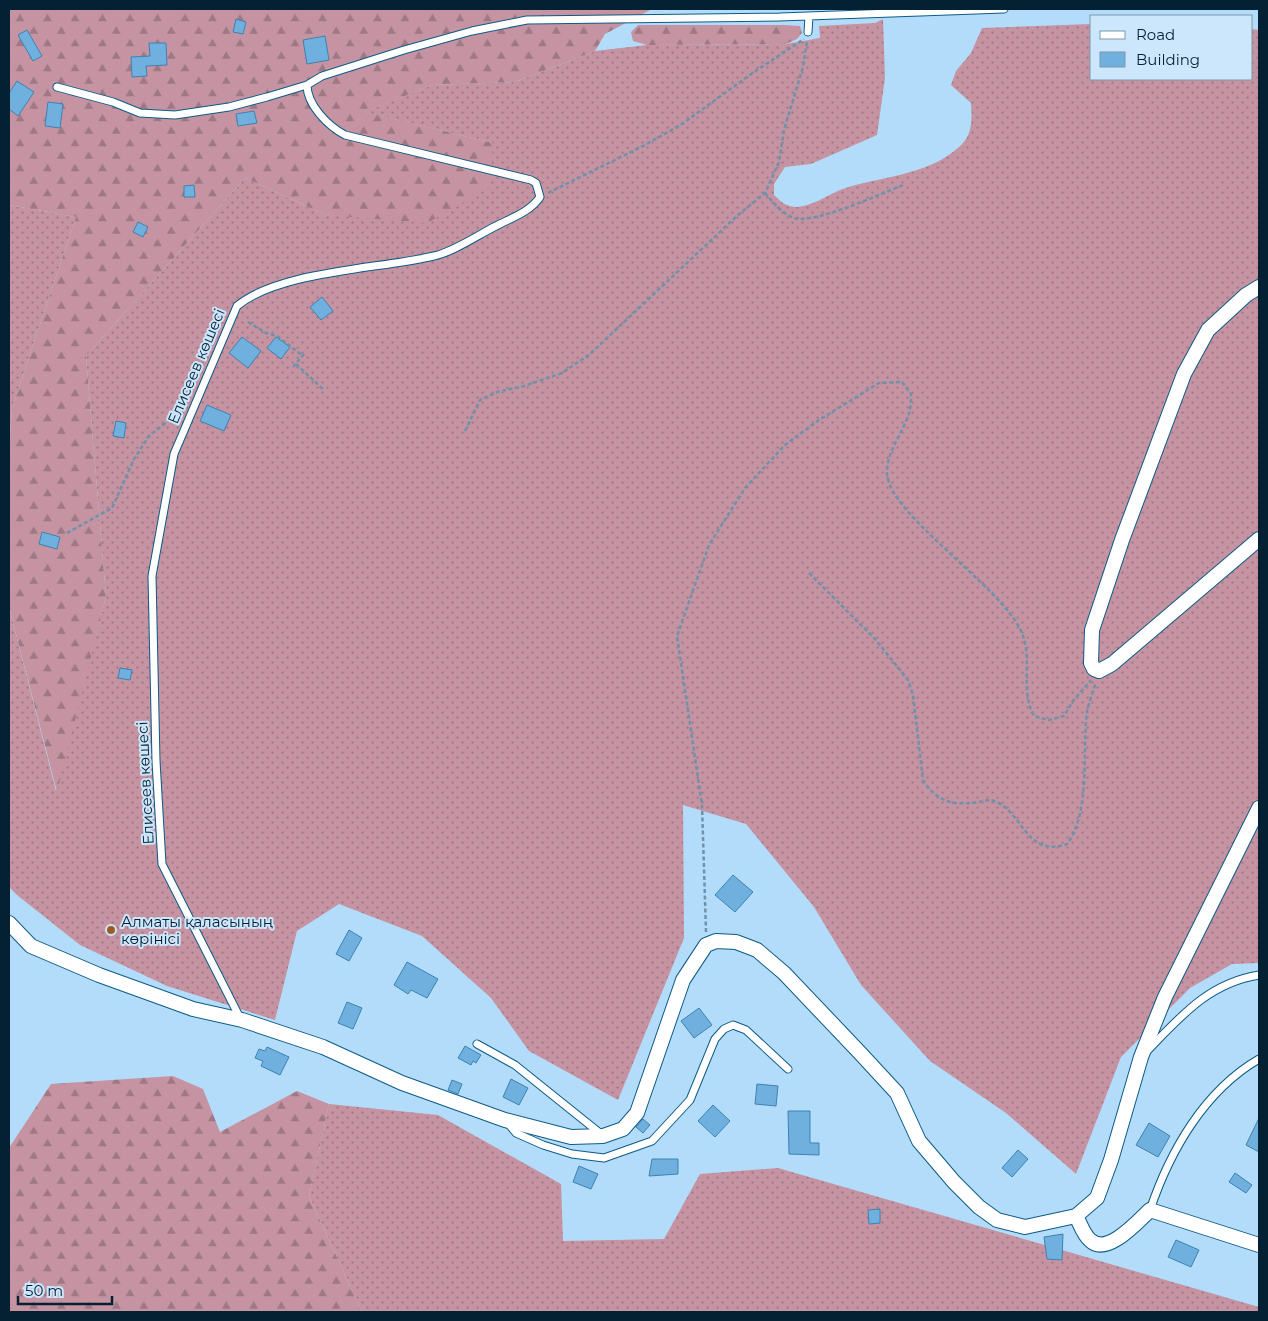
<svg xmlns="http://www.w3.org/2000/svg" width="1268" height="1321" viewBox="0 0 1268 1321" font-family="Montserrat,sans-serif">
	<style>
		.grass { fill: url(#grass-dots) }
		.forest { fill: url(#forest-firs) }
		.building { fill: #6fb0df; stroke: #3d82b0 }
		.lines { fill: none; stroke-linecap: round; stroke-linejoin: round }
		.service-casing { stroke: #0c5b86; stroke-width: 9 }
		.minor-casing { stroke: #0c5b86; stroke-width: 16 }
		.path { stroke: #6e92ab; stroke-width: 2.5; stroke-dasharray: 4 2.5; stroke-linecap: butt }
		.service { stroke: #fff; stroke-width: 7 }
		.minor { stroke: #fff; stroke-width: 14 }
		.poi-dot { fill: #9b5e22; stroke: #cce7fb; stroke-width: 2 }
		.labels { text-anchor: middle; dominant-baseline: central; stroke-width: 4; stroke-linejoin: round; paint-order: stroke }
		.street-label { font-size: 15px; fill: #042134; stroke: #cce7fb }
		.poi-label { font-size: 15px; fill: #042134; stroke: #cce7fb; text-anchor: start }
	</style>
	<defs>
		<pattern id="grass-dots" width="8" height="8" patternUnits="userSpaceOnUse" patternTransform="scale(1.25)"><rect width="8" height="8" fill="#c593a1"/><path d="M2 2h.1M6 6h.1" fill="none" stroke="#9e7884" stroke-width="1.8" stroke-linecap="round"/></pattern>
		<pattern id="forest-firs" width="22" height="20" patternUnits="userSpaceOnUse" patternTransform="scale(1.25)"><rect width="22" height="20" fill="#c593a1"/><path d="M5 1l3.5 6h-7zM16 11l3.5 6h-7z" fill="#9e7884"/></pattern>
	</defs>
	<rect width="100%" height="100%" fill="#b3dcfa"/>
	<path class="grass" d="M883,19L885,78L877,135L811,164L785,167L774,184V195C781,202 786,207 797,207C812,206 826,196 840,190C878,176 925,177 958,148C973,136 972,120 971,103L951,85L956,71L971,53L982,28L1092,24V79H1252V29L1259,30V963L1232,964L1190,988L1121,1057L1076,1174L1006,1113L930,1061L861,985L814,907L746,824L683,805L684,938L618,1100L529,1051L491,998L422,936L339,904L297,931L275,1020L167,986L80,945L17,895L9,887V607L56,791L106,597L86,356L245,178L326,215L493,143L364,112L432,85L515,82L595,51L647,45L786,44L820,38L819,26L875,23Z
		M9,205L76,217L12,408L9,452Z
		M329,1104L438,1115L561,1184L563,1241L664,1239L700,1174L778,1168L1259,1307V1312H362L309,1196Z"/>
	<path class="forest" d="M9,9H652L605,34L595,51L515,82L432,85L365,112L493,143L490,187L427,223L326,215L245,178L86,356L106,597L57,792L9,607V452L12,408L76,217L9,205Z
		M638,25H785L800,26L802,33L797,39L786,44L647,45L633,41L631,32Z
		M173,1076L203,1089L220,1132L297,1091L329,1104L309,1196L362,1312H9V1148L51,1084Z"/>
	<path class="building" d="M236,19L246,22L243,34L233,32Z
		M27,30L42,56L33,61L18,35Z
		M325,36L329,60L307,64L303,40Z
		M149,43H166L167,65L146,66L147,76L132,77L131,57L150,56Z
		M17,81L34,92L18,116L9,109V93Z
		M48,102L63,104L60,128L45,126Z
		M254,111L257,123L238,126L236,114Z
		M194,185L195,197H184V186Z
		M138,222L148,227L143,237L133,232Z
		M322,297L333,311L321,320L310,307Z
		M242,337L261,351L248,368L229,353Z
		M276,337L290,347L281,359L267,348Z
		M207,405L231,415L224,431L200,421Z
		M116,421L126,423L124,438L113,436Z
		M42,532L60,537L57,549L39,544Z
		M120,668L132,670L130,680L118,678Z
		M733,875L753,892L735,912L715,895Z
		M349,930L362,938L349,961L336,954Z
		M407,962L438,979L427,998L411,990L408,994L394,985Z
		M347,1002L362,1008L353,1029L338,1023Z
		M699,1008L712,1025L694,1038L681,1021Z
		M465,1046L481,1055L476,1063L473,1061L471,1065L458,1058Z
		M267,1047L289,1057L280,1075L261,1066L263,1061L255,1058L259,1049L265,1051Z
		M511,1079L528,1088L519,1105L503,1097Z
		M452,1080L462,1084L458,1094L448,1090Z
		M757,1084L778,1086L776,1106L755,1104Z
		M713,1105L730,1121L715,1137L698,1121Z
		M788,1111H810V1143H819V1155L789,1154Z
		M1259,1118V1152L1246,1145Z
		M643,1119L650,1125L643,1133L636,1127Z
		M1149,1123L1170,1136L1158,1157L1136,1145Z
		M1018,1150L1028,1159L1012,1177L1002,1168Z
		M652,1159H678V1174L649,1176Z
		M579,1166L598,1174L591,1189L573,1182Z
		M1235,1173L1252,1185L1246,1193L1229,1182Z
		M880,1209V1223L869,1224L868,1210Z
		M1063,1234L1062,1260L1047,1259L1044,1237Z
		M1176,1240L1199,1250L1191,1267L1168,1257Z"/>
	<g class="lines">
		<g class="service-casing">
			<path id="service" d="M808,32L809,16
				M57,87L113,102L140,113L175,115L229,107L267,97L307,85L322,76L404,50L472,31L527,20L780,17L1004,9
				M241,1020L162,864L156,761L152,576L174,454L237,306C279,271 379,269 434,256C453,252 478,235 496,226C511,218 530,212 540,197L536,183L531,180L345,135C328,126 307,105 307,85
				M477,1044L515,1065L601,1134
				M1147,1051C1181,1016 1209,983 1259,975
				M507,1122L516,1133L543,1145L572,1154L604,1158L652,1141L690,1100L715,1039L724,1029L733,1025L746,1030L788,1069
				M1150,1210C1170,1151 1204,1091 1259,1059"/>
		</g>
		<g class="minor-casing">
			<path id="minor" d="M1259,287L1246,295L1208,330L1184,374L1122,540L1092,630L1091,663L1094,669L1099,671L1112,664L1259,539
				M9,923L31,946L99,975L193,1009L242,1020L323,1047L402,1083L505,1120L571,1137L603,1136L623,1129L637,1113L683,980L706,945L716,941L736,942L757,950L784,973L861,1054L897,1093L919,1141L954,1182L979,1207L997,1220L1025,1227L1076,1216L1097,1198L1111,1160L1141,1057L1165,997L1259,808
				M1076,1216C1080,1223 1083,1234 1090,1240C1107,1257 1138,1221 1150,1210L1259,1245"/>
		</g>
		<path class="path" d="M548,193L645,145L682,124L754,72L804,39
			M765,193C773,203 782,213 794,218C812,225 883,193 903,185
			M248,322L266,333L277,336L303,356
			M296,364L323,389
			M293,367L304,354
			M465,431L480,400L497,392L524,386L562,373L590,354L738,215L765,193L779,162L784,130L803,67L807,41
			M67,533L112,508L134,459L149,436L182,410
			M809,573L875,639L908,680L913,695L923,780C937,802 953,806 979,802C983,801 989,799 994,801C1024,812 1025,858 1067,844C1091,813 1082,749 1087,712C1089,702 1093,692 1096,682
			M706,932L702,805L677,636L709,545L745,488L785,445L819,420L879,383L902,382L911,394C911,400 911,407 909,413C904,432 886,452 887,473C888,514 1001,586 1021,631C1034,659 1019,689 1034,716L1049,720L1064,716L1073,701L1091,680"/>
		<use href="#service" class="service"/>
		<use href="#minor" class="minor"/>
	</g>
	<circle class="poi-dot" cx="111" cy="930" r="5"/>
	<g class="labels">
		<g class="street-label">
			<text transform="translate(196 366) rotate(-67)">Елисеев көшесі</text>
			<text transform="translate(145 783) rotate(-93)">Елисеев көшесі</text>
		</g>
		<g class="poi-label">
			<text x="121" y="921">Алматы қаласының<tspan x="121" dy="17">көрінісі</tspan></text>
		</g>
	</g>
	<rect width="1268" height="1321" fill="none" stroke="#042134" stroke-width="20"/>
	<rect x="1090" y="15" width="162" height="65" fill="#cce7fb" stroke="#7c98ab"/>
	<rect x="1100" y="31" width="25" height="8" fill="#ffffff" stroke="#7c98ab"/>
	<text x="1136" y="40" font-size="15" fill="#042134">Road</text>
	<rect x="1100" y="52" width="25" height="15" fill="#6fb0df" stroke="#7c98ab"/>
	<text x="1136" y="65" font-size="15" fill="#042134">Building</text>
	<path d="M18 1296v8h94v-8" fill="none" stroke="#042134" stroke-width="2.5"/>
	<text x="25" y="1296" font-size="15" fill="#042134" stroke="#cce7fb" stroke-width="4" paint-order="stroke">50 m</text>
</svg>
